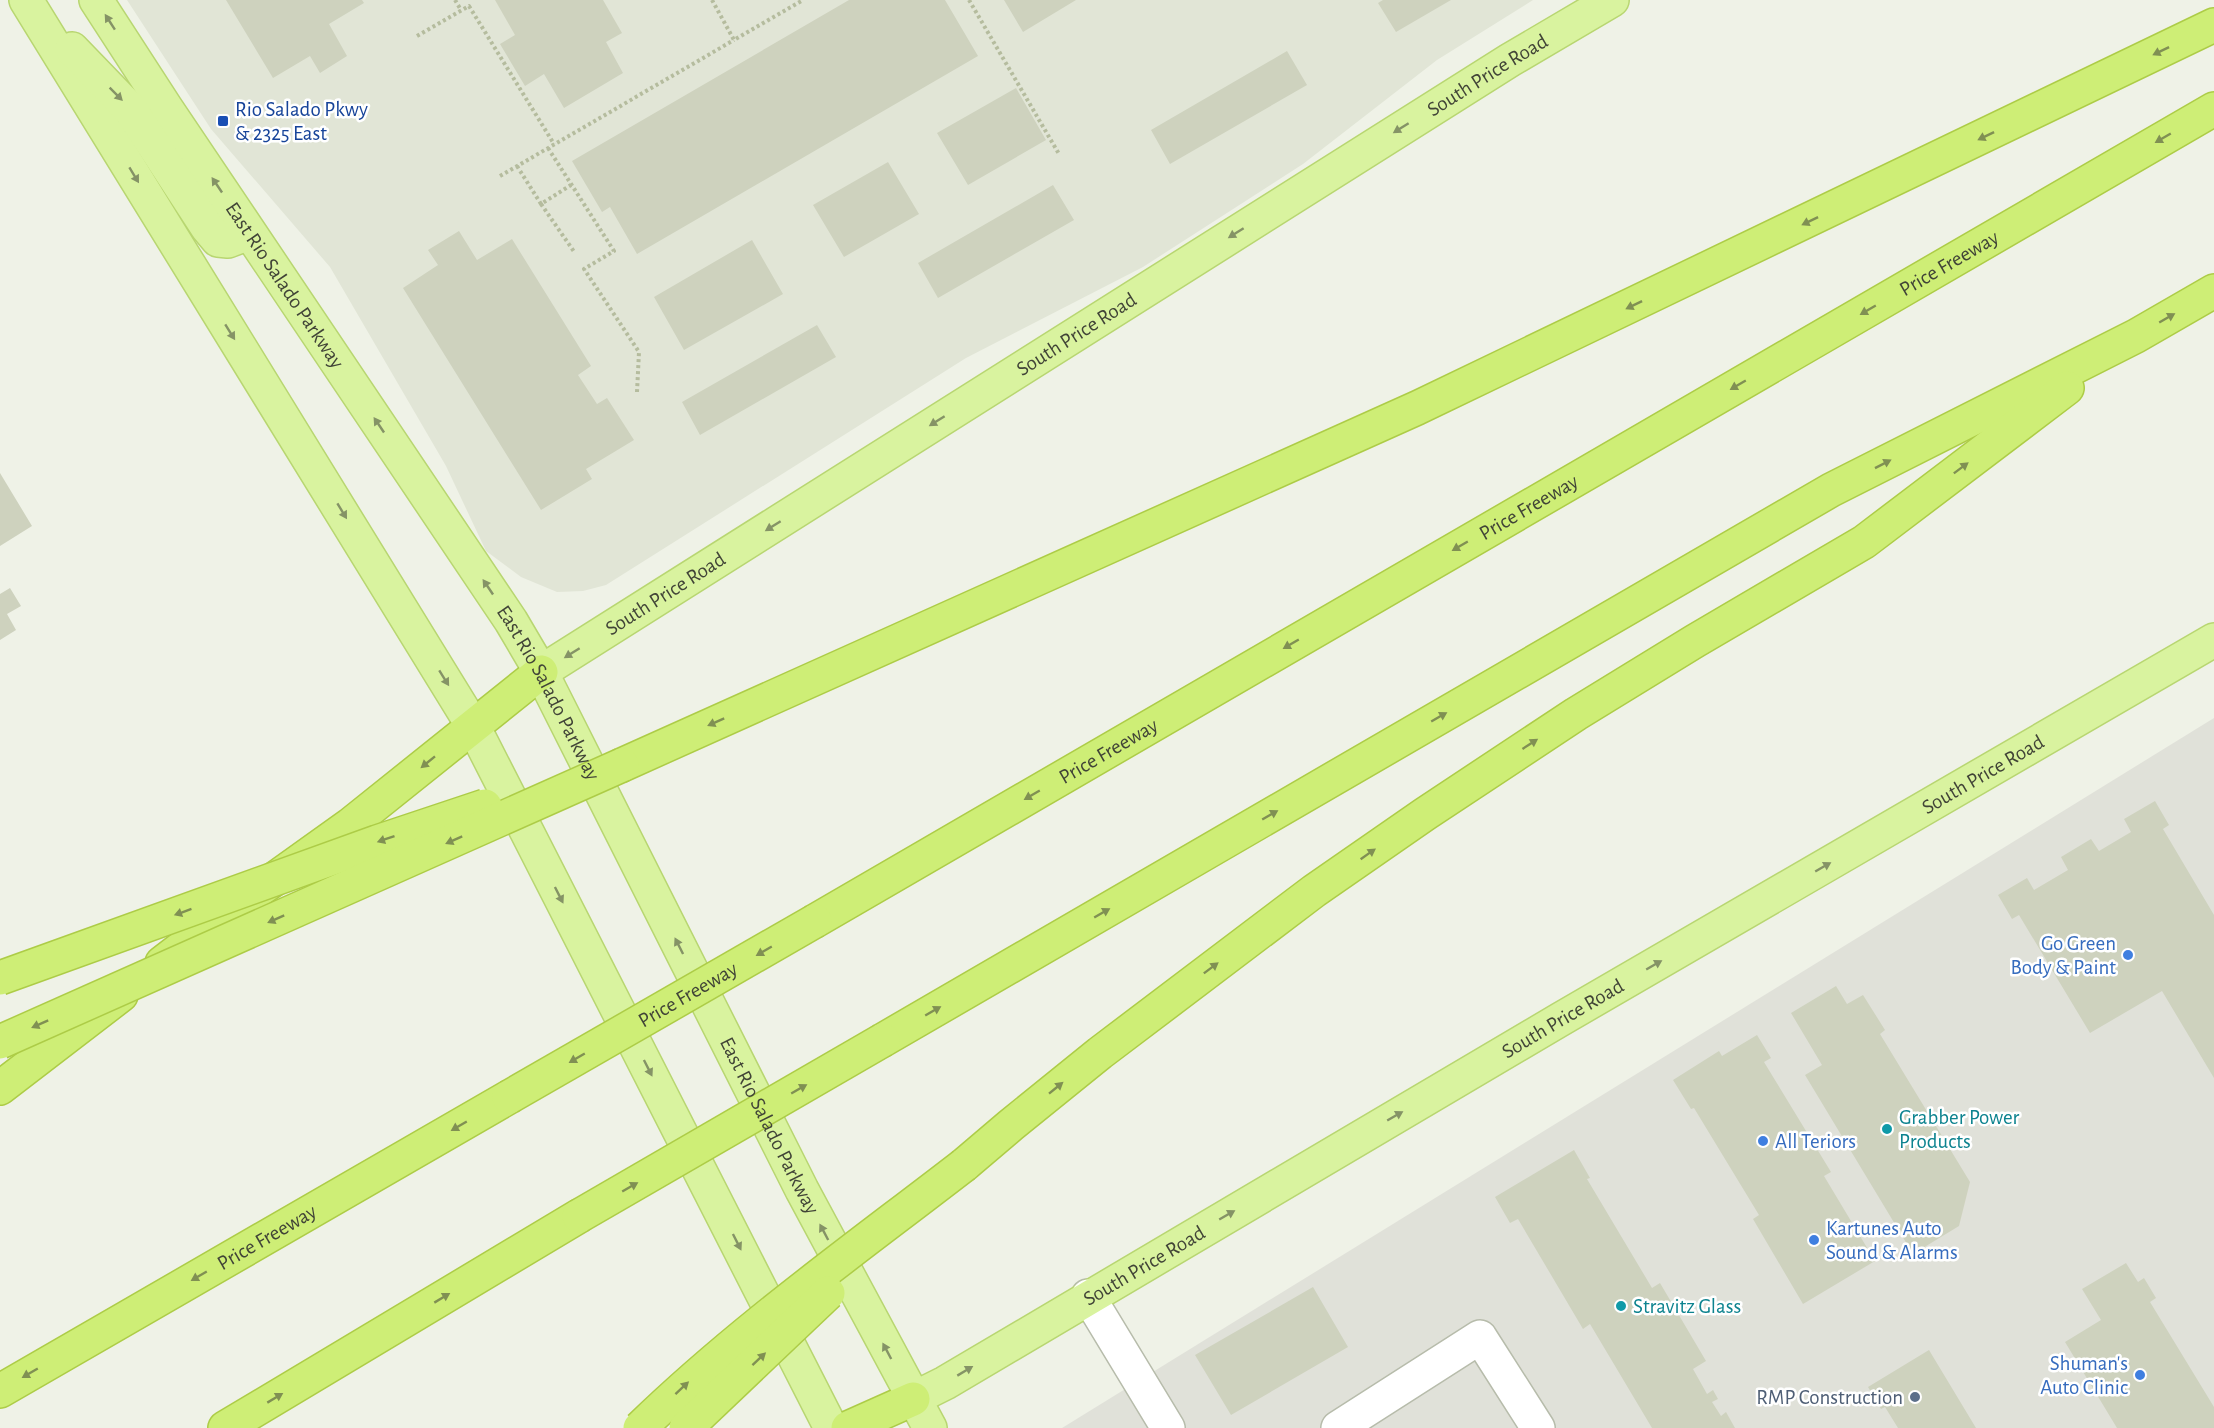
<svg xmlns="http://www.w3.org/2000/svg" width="2214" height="1428" viewBox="0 0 2214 1428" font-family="'Alegreya Sans',sans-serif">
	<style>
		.residential { fill: #e1e5d6 }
		.industrial { fill: #e0e1d9 }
		.building { fill: #ced2be }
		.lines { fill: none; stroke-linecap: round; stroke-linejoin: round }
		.minor-casing { stroke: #b7bcab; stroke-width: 36 }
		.major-casing { stroke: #b8d671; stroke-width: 36 }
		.highway-casing { stroke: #adcc47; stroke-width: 36 }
		.path { stroke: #b5bc9e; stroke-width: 4; stroke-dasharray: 3 3; stroke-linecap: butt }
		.minor { stroke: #fff; stroke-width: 33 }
		.major { stroke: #d9f39f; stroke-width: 33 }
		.highway { stroke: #ceee76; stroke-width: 33 }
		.highway-bridge-casing { stroke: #adcc47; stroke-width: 36; stroke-linecap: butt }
		.highway-bridge { stroke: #ceee76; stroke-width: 33 }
		.oneway { fill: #859366 }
		.oneway2 { fill: #809053 }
		.transit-dot { fill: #1a4fb4; stroke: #fff; stroke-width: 2 }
		.shop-dot { fill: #3f7fe0; stroke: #fff; stroke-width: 2 }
		.culture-dot { fill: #0f9aa8; stroke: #fff; stroke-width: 2 }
		.service-dot { fill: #5c6f8a; stroke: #fff; stroke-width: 2 }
		.labels { text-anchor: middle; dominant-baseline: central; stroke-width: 5; stroke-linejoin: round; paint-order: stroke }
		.street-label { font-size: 21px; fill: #414437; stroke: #fff }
		.transit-label { font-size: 21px; fill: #164399; stroke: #fff; text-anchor: start }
		.shop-label { font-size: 21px; fill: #366cbe; stroke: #fff; text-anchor: end }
		.culture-label { font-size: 21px; fill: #0d838f; stroke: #fff; text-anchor: start }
		.service-label { font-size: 21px; fill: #4e5e75; stroke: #fff; text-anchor: end }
	</style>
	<rect width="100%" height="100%" fill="#eff2e7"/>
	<path class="residential" d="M127,0H1533L1437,60L1303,164L1143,267L966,358L606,585L583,591L557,592L521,577L486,551L446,466L330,267L211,129Z"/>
	<path class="industrial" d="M2214,718V1428H1062Z"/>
	<path class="building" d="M226,0H362L364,3L329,24L347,56L320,73L310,56L273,78Z
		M495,0H603L622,33L606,42L623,73L564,108L544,74L525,86L500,44L515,35Z
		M849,0H945L978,56L637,254L610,207L602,212L572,161Z
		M1004,0H1076L1023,32Z
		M1383,0H1451L1396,32L1378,3Z
		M1287,51L1307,85L1170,164L1151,130Z
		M1016,88L1046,140L968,185L937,133Z
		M888,162L919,214L844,257L813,205Z
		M1053,185L1074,220L938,298L918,263Z
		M459,231L477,260L512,239L591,366L578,375L597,404L607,398L634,440L586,469L592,479L541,510L403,288L438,265L428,250Z
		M752,240L783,294L684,350L654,297Z
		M817,325L836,357L700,435L682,402Z
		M0,473L32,526L0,546Z
		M10,588L21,606L7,614L16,630L0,640V594Z
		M2155,801L2169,825L2163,829L2214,915V1078L2162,991L2090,1033L2019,915L2012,919L1998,895L2027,878L2034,890L2068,870L2061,857L2091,839L2099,851L2131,832L2124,819Z
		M1836,986L1847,1004L1863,995L1885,1030L1880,1034L1970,1182L1959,1226L1913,1254L1805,1075L1822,1065L1791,1013Z
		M1757,1035L1771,1058L1764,1062L1831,1172L1824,1176L1875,1261L1803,1304L1753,1219L1759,1215L1694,1108L1691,1109L1673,1080L1719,1051L1722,1056Z
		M1574,1150L1590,1178L1587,1179L1652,1288L1660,1283L1706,1361L1693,1369L1707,1394L1713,1390L1718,1399L1712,1402L1721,1416L1726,1412L1735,1428H1652L1590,1324L1583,1329L1518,1219L1510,1223L1495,1197Z
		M2126,1263L2138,1282L2144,1278L2156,1298L2150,1302L2214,1407V1428H2117L2065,1342L2101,1320L2082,1289Z
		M1313,1287L1348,1347L1231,1415L1195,1355Z
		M1929,1350L1976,1428H1898L1885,1407L1881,1409L1868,1387Z"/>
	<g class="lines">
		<g class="minor-casing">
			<path id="minor" d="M1088,1296L1168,1428
				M1338,1428L1480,1337L1538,1428"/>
		</g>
		<g class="major-casing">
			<g id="major">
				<path d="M26,0L473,726L831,1428"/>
				<path id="s1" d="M96,0L166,108L511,621L541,672L802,1190L930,1428"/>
				<path d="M72,49L130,109L207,227L218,240L228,241L249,233"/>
				<path id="s2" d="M541,672L1510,60L1612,0"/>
				<path id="s3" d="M913,1399L945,1383L1561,1019L2214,640"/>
			</g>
		</g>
		<g class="highway-casing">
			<g id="highway">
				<path d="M622,765L1417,408L2214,25"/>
				<path id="s4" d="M815,921L2214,109"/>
				<path d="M162,963L231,910L350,825L541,672"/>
				<path d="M883,1040L1831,490L2136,336L2214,291"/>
				<path d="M0,1088L121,995"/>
				<path d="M964,1165L1011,1125L1100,1053L1314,891L1425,814L1576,714L1695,641L1864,542L2067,388"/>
				<path id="s5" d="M0,1391L509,1097"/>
				<path d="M225,1428L579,1216"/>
				<path d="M848,1428L913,1399"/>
			</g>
		</g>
		<path class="path" d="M455,0L461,10
			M712,0L734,40L803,0
			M969,0L1059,154
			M417,36L469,6L554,144
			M548,148L614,251L584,269L639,352L637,392
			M517,166L541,204L571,185
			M500,176L734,40
			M541,204L575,253"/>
		<use href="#minor" class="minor"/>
		<use href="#major" class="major"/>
		<use href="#highway" class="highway"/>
		<g class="highway-bridge-casing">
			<g id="highway-bridge">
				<path d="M0,978L377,842L485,806"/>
				<path d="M0,1042L622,765"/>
				<path id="s6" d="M509,1097L815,921"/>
				<path d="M579,1216L883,1040"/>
				<path d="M640,1428C740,1331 854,1250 964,1165"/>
				<path d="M686,1428L828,1293"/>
			</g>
		</g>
		<use href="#highway-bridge" class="highway-bridge"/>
	</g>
	<defs><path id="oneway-solid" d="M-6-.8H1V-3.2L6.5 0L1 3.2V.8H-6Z" transform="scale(1.5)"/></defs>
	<g class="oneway">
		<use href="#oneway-solid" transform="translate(110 22) rotate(-123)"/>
		<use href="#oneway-solid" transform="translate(116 94) rotate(45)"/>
		<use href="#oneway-solid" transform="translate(1401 128) rotate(148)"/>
		<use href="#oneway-solid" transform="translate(134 175) rotate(59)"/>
		<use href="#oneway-solid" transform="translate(217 185) rotate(-124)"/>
		<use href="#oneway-solid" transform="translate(1236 233) rotate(148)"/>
		<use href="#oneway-solid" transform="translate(230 332) rotate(58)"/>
		<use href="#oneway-solid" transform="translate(937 421) rotate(148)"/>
		<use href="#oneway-solid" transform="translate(379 425) rotate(-124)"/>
		<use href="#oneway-solid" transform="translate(342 511) rotate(59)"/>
		<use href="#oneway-solid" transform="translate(773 526) rotate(148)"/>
		<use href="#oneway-solid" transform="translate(488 587) rotate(-124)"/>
		<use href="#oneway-solid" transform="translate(572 653) rotate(148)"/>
		<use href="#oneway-solid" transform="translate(444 678) rotate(58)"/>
		<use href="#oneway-solid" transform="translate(1823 867) rotate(-30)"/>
		<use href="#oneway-solid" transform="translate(559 895) rotate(63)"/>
		<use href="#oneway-solid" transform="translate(679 946) rotate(-117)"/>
		<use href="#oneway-solid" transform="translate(1654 965) rotate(-30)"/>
		<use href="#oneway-solid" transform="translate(648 1068) rotate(63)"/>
		<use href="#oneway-solid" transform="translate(1395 1116) rotate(-30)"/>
		<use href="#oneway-solid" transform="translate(1227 1215) rotate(-30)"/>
		<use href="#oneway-solid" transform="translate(824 1232) rotate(-118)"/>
		<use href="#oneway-solid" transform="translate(737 1242) rotate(63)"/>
		<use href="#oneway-solid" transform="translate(887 1351) rotate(-118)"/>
		<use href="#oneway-solid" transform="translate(965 1371) rotate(-31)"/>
	</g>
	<g class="oneway2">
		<use href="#oneway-solid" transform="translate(2161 51) rotate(154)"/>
		<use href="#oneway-solid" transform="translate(1986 136) rotate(154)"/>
		<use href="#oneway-solid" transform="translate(2163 138) rotate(150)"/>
		<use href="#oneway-solid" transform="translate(1810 221) rotate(154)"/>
		<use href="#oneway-solid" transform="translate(1634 305) rotate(154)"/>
		<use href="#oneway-solid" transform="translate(1868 310) rotate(150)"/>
		<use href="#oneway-solid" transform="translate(2167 318) rotate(-30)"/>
		<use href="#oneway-solid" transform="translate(1738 385) rotate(150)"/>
		<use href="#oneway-solid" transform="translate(1883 464) rotate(-27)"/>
		<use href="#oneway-solid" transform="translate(1961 468) rotate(-37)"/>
		<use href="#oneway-solid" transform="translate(1460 546) rotate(150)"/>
		<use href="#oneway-solid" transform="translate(1291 644) rotate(150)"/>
		<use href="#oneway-solid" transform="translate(1439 717) rotate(-30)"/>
		<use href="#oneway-solid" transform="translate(716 722) rotate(156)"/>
		<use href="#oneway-solid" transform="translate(1530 744) rotate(-33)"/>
		<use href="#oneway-solid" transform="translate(428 762) rotate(141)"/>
		<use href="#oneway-solid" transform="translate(1032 795) rotate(150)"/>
		<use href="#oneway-solid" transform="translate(1270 815) rotate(-30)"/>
		<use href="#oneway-solid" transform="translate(386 839) rotate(161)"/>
		<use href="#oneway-solid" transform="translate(454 840) rotate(156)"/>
		<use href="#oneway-solid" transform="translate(1368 854) rotate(-35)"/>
		<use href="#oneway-solid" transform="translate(183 912) rotate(160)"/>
		<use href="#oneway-solid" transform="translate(1102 913) rotate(-30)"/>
		<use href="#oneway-solid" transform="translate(276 919) rotate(156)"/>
		<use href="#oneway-solid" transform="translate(764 951) rotate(150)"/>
		<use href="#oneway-solid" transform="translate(1211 968) rotate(-37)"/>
		<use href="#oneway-solid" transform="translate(933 1011) rotate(-30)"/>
		<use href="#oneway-solid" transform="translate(40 1024) rotate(156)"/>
		<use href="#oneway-solid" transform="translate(577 1058) rotate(150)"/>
		<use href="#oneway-solid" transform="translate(1056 1088) rotate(-39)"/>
		<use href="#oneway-solid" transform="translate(799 1089) rotate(-30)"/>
		<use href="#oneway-solid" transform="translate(459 1126) rotate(150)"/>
		<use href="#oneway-solid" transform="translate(630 1187) rotate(-30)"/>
		<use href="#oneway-solid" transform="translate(199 1276) rotate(150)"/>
		<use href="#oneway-solid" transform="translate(442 1298) rotate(-31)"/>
		<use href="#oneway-solid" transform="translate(759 1359) rotate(-43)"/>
		<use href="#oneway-solid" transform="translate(30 1373) rotate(150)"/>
		<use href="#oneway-solid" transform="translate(682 1388) rotate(-43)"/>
		<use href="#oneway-solid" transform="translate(275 1398) rotate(-31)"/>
	</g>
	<rect class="transit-dot" x="217" y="115" width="12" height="12" rx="3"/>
	<g class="shop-dot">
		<circle cx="2128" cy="955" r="6"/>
		<circle cx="1763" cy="1141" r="6"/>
		<circle cx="1814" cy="1240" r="6"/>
		<circle cx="2140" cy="1375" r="6"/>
	</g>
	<g class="culture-dot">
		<circle cx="1887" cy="1129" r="6"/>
		<circle cx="1621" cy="1306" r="6"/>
	</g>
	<circle class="service-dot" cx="1915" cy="1397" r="6"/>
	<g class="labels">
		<g class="street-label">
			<text stroke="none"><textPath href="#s2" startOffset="1119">South Price Road</textPath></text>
			<text stroke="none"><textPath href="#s4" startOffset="1311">Price Freeway</textPath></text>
			<text stroke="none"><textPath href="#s1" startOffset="342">East Rio Salado Parkway</textPath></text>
			<text stroke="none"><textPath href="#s2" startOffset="633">South Price Road</textPath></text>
			<text stroke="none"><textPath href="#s4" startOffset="825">Price Freeway</textPath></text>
			<text stroke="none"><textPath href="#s2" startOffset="147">South Price Road</textPath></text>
			<text stroke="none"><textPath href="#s1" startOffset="828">East Rio Salado Parkway</textPath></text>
			<text stroke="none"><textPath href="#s4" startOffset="339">Price Freeway</textPath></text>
			<text stroke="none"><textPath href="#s3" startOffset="1239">South Price Road</textPath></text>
			<text stroke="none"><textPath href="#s6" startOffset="206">Price Freeway</textPath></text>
			<text stroke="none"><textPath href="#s3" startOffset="753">South Price Road</textPath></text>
			<text stroke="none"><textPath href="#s1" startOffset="1314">East Rio Salado Parkway</textPath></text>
			<text stroke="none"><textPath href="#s5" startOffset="308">Price Freeway</textPath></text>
			<text stroke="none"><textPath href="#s3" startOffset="267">South Price Road</textPath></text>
		</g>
		<g class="transit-label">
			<text x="235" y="109">Rio Salado Pkwy<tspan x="235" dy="24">&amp; 2325 East</tspan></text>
		</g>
		<g class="shop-label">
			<text x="2116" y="943">Go Green<tspan x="2116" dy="24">Body &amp; Paint</tspan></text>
			<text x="1775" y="1141" text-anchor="start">All Teriors</text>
			<text x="1826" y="1228" text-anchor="start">Kartunes Auto<tspan x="1826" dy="24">Sound &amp; Alarms</tspan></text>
			<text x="2128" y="1363">Shuman's<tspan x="2128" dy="24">Auto Clinic</tspan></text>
		</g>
		<g class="culture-label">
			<text x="1899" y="1117">Grabber Power<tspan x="1899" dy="24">Products</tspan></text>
			<text x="1633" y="1306">Stravitz Glass</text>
		</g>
		<g class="service-label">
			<text x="1903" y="1397">RMP Construction</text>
		</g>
	</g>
</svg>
